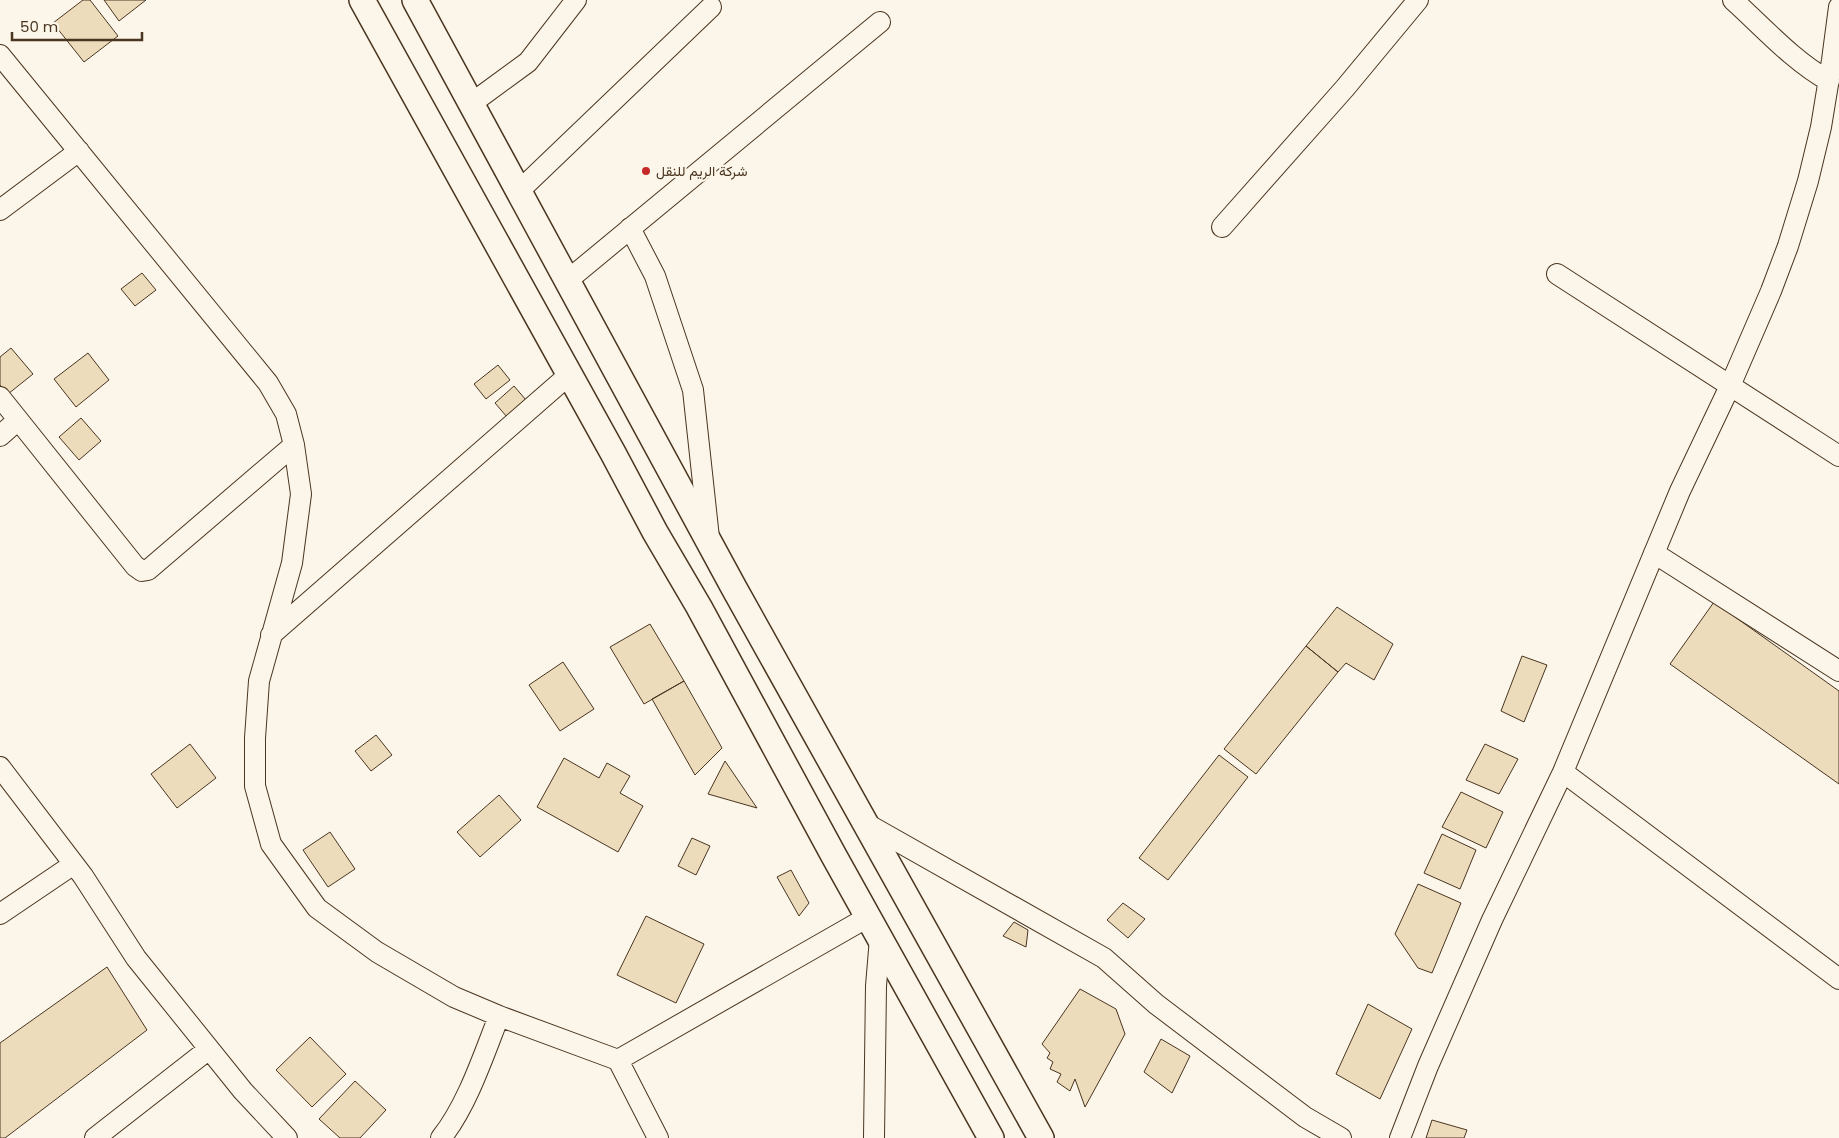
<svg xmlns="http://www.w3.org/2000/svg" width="1839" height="1138" viewBox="0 0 1839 1138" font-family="Poppins,Vazirmatn,sans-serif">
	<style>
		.building { fill: #ecdcbc; stroke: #4a3520 }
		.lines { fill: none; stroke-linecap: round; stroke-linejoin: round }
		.minor-casing { stroke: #4a3520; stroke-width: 22 }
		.major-casing { stroke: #4a3520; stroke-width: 28 }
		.minor { stroke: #fbf6e9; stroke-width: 20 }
		.major { stroke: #fbf6e9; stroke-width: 25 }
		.poi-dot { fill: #c62828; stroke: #fbf6e9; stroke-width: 2 }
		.labels { text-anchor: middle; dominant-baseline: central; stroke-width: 4; stroke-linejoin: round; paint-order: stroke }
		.poi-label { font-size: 14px; fill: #4a3520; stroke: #fbf6e9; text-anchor: start }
	</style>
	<rect width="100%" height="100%" fill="#fbf6e9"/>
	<path class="building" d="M83,0H90L118,36L84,62L53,23Z
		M104,0H146L119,21Z
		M142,273L156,290L135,306L121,289Z
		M11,348L33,374L8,394L0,385V357Z
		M88,353L109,380L76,407L54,379Z
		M498,365L510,380L486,399L474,384Z
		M514,386L526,400L507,417L495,403Z
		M81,418L101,441L79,460L59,437Z
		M1714,602L1839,691V784L1670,664Z
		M1337,607L1393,644L1374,680L1346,663L1338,672L1306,646Z
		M650,624L684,681L644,704L610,647Z
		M1306,646L1338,672L1256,774L1224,749Z
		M1522,656L1547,665L1524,722L1501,711Z
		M563,662L594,709L560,731L529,685Z
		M684,681L722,748L695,775L652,699Z
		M376,735L392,755L371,771L355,751Z
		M190,744L216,778L177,808L151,774Z
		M1485,744L1518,759L1499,794L1466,780Z
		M1219,755L1248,777L1168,880L1139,858Z
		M564,758L599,778L607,763L630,776L620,793L643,806L618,852L537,807Z
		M725,761L757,808L708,794Z
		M1461,792L1503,812L1486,848L1442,827Z
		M499,795L521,820L480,857L457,832Z
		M330,832L355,869L328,887L303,850Z
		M1442,834L1476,850L1460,889L1424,873Z
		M692,838L710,846L696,875L678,866Z
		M791,870L809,903L799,916L777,877Z
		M1418,884L1461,903L1432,973L1418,968L1395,934Z
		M1123,903L1145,919L1128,938L1107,920Z
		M646,916L704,944L676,1003L617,975Z
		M1014,922L1028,930L1026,947L1003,936Z
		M107,967L147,1030L5,1138H0V1043Z
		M1080,989L1116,1009L1125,1034L1085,1107L1075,1079L1070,1091L1057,1082L1061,1074L1050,1069L1053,1062L1047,1058L1050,1053L1042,1044Z
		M1368,1004L1412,1029L1380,1099L1336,1074Z
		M310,1037L346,1074L312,1107L276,1070Z
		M1161,1039L1190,1056L1172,1093L1144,1072Z
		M355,1081L386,1110L360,1138H340L319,1119Z
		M1432,1120L1467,1130L1464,1138H1426Z"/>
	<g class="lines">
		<g class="minor-casing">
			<path id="minor" d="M1733,0C1763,27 1793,61 1829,81
				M0,55L268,383L286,414L294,445L301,494L292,563L259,681L255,738V786L271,844L317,908L377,952L454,997L499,1016L618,1060L868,917
				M472,103L528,62L576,0
				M519,191L711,7
				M0,210L79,151
				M1222,227L1345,88L1418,0
				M630,228L655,276L693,390L709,538
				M1557,274L1839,456
				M568,280L880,22
				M0,397L135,566L142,571L148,570L294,445
				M0,436L18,420
				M1654,553L1839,671
				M271,635L570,374
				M0,767L83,876L136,958L243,1091L287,1138
				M1563,772L1839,979
				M867,824L1104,958L1156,1004L1305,1117L1341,1138
				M0,914L74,864
				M618,1060L658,1138
				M95,1138L209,1049
				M441,1138C467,1106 484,1054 499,1016
				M874,1138L876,986L880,938
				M1400,1138L1428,1066L1492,920L1563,772L1680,491L1730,386L1771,291L1788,246L1808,181L1821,127L1832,60L1839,7"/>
		</g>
		<g class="major-casing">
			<path id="major" d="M362,0L613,453L655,532L699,607L834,856L991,1138
				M415,0L734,588L1041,1138"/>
		</g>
		<use href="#minor" class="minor"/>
		<use href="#major" class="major"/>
	</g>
	<circle class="poi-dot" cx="646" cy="171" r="5"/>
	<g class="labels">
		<g class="poi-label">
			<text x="656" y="171">شركة الريم للنقل</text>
		</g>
	</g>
	<path d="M12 32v8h130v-8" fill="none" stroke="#4a3520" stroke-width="2.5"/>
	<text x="20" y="32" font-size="15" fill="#4a3520" stroke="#fbf6e9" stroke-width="4" paint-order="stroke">50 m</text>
</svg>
